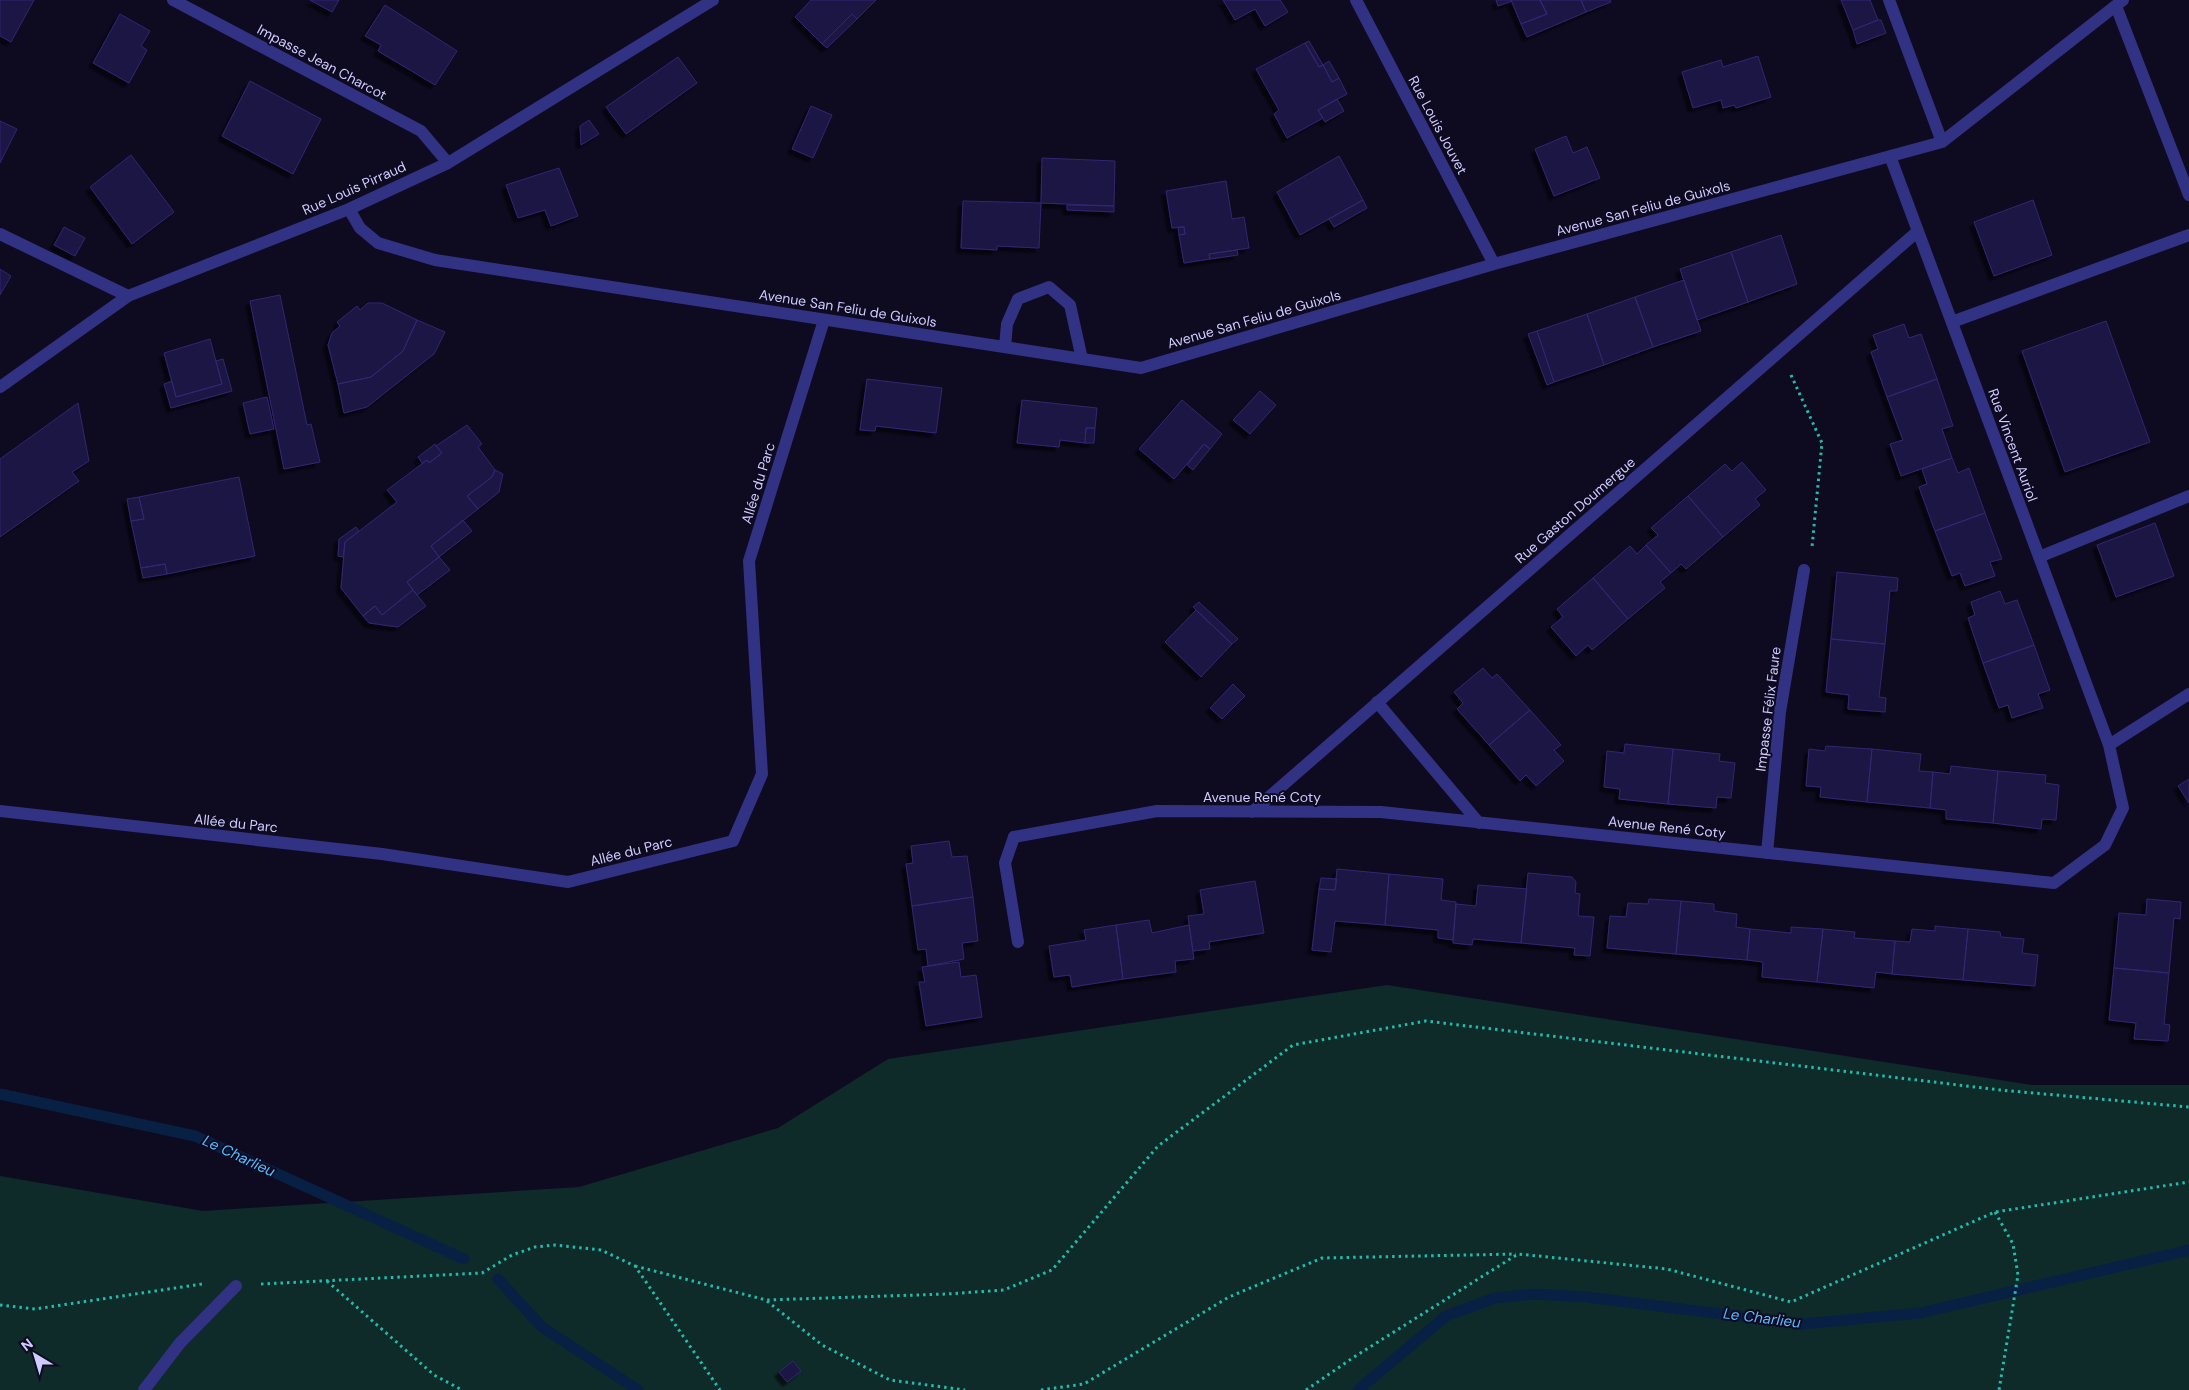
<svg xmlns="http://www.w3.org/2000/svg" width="2189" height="1390" viewBox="0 0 2189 1390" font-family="'DM Sans',sans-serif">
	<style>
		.green { fill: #0e2b29 }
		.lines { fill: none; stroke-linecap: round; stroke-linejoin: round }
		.stream { stroke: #072044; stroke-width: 11 }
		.building { fill: #1d1644; stroke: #322672; filter: url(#shadow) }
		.path { stroke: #23bbac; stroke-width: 3; stroke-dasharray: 2.5 4; stroke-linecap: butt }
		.service { stroke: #323284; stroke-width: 12 }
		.minor { stroke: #323284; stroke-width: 12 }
		.labels { text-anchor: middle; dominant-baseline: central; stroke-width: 4; stroke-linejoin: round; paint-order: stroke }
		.street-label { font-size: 14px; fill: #cfcbff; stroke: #0e0b21 }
		.water-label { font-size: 15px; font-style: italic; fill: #59b9ff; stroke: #0e0b21 }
	</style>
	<defs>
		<filter id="shadow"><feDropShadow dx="-4.5" dy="4.5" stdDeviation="1" flood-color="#0009"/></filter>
	</defs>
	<rect width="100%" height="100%" fill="#0e0b21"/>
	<path class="green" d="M1387,985L2032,1085H2189V1390H0V1176L203,1211L579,1187L778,1128L888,1059Z"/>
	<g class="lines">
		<path class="stream" d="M0,1094L195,1136L464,1259
			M498,1279L542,1327L638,1390
			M1358,1390L1446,1316L1495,1298L1535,1294L1586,1297L1802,1324L1920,1313L2189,1250"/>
	</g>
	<path class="building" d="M0,0H34L11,42L0,36Z
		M310,0H339L332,12Z
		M811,0H876L857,19L852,14L822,44L795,17Z
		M1223,0H1280L1288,12L1265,26L1255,9L1235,20Z
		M1496,0H1511L1512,1L1498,6Z
		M1511,0H1540L1547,14L1521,24Z
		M1540,0H1581L1586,12L1527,37L1521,24L1547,14Z
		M1581,0H1610L1611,2L1586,12Z
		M1841,0H1870L1878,20L1853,30Z
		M385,5L457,51L435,85L378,51L381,45L365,36Z
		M120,14L150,31L141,46L147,50L129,83L93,63Z
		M852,14L857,19L827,48L822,44Z
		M1878,20H1881L1886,33L1857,44L1853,30Z
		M1309,41L1323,65L1319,67L1305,43Z
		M1305,43L1319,67L1323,65L1332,82L1339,78L1347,94L1318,110L1323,118L1287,138L1274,114L1279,110L1256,69Z
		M1758,56L1771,97L1736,108L1734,105L1723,108L1721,100L1693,108L1682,72L1721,60L1723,67Z
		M678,57L697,83L626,134L606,107Z
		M1329,61L1339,78L1332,82L1323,65Z
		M250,81L321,119L293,174L222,136Z
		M1337,99L1344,111L1325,122L1318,110Z
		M811,106L832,115L813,158L792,149Z
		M589,120L599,134L581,145L580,126Z
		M0,121L17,129L0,163Z
		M1566,136L1573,153L1587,147L1600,178L1554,196L1535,149Z
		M131,155L174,212L132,244L90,187Z
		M1339,156L1363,200L1300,235L1277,192Z
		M1042,158L1115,161L1114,206L1041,203Z
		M559,168L578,216L551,226L545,210L518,218L506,185Z
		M1226,181L1232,219L1244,217L1249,248L1209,254L1210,259L1184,263L1179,235L1185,234L1184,227L1172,228L1166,191Z
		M1363,200L1367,208L1334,227L1329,219Z
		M2033,200L2052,255L1994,276L1974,222Z
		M963,201L1041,203L1039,248L997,246V250L961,248Z
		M1067,205L1114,206V212L1067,210Z
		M64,227L85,238L75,256L54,245Z
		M1178,227H1184L1185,234L1179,235Z
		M1781,235L1797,284L1748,302L1731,252Z
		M1237,250L1238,255L1210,259L1209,254Z
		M1731,252L1748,302L1697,320L1680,269Z
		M0,269L11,276L0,295Z
		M1684,280L1701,331L1653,347L1635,297Z
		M280,295L307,425L311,424L320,462L284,469L250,301Z
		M1635,297L1653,347L1604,365L1587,314Z
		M368,303H382L417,320L403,351L371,377L338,384L328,345L332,333L340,326L337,322L357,306L360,310Z
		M1587,314L1604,365L1554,382L1537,331Z
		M417,320L445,332L434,354L367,407L344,413L338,384L371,377L403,351Z
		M2106,321L2150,442L2065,472L2022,351Z
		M1904,324L1909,338L1921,334L1937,379L1887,397L1871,352L1878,349L1873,335Z
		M1537,331L1554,382L1547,385L1528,334Z
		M210,339L222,384L176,397L164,353Z
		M223,359L232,391L171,408L164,384L172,381L176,397L222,384L216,361Z
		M867,379L942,388L936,433L876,426L875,431L860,430Z
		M1937,379L1953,426L1942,429L1952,458L1901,476L1890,444L1903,440L1887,397Z
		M1260,391L1276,405L1250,434L1233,420Z
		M267,397L274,429L250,434L243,403Z
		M1022,400L1097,408L1095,428H1086L1085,443L1060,440L1059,447L1017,443Z
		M1182,400L1222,434L1210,449L1204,444L1174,479L1139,449Z
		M78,403L89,461L72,472L79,481L0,537V459Z
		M467,425L482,444L478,447L495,470L492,477L467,496L478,509L431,546L439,557L407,582L413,590L382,615L375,606L363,616L341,588L345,542L397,502L387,490L427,460L429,463L442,453L436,446Z
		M1086,428H1095L1094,443H1085Z
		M435,444L442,453L429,463L427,460L422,463L418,457Z
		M1204,444L1210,449L1193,470L1187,465Z
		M1952,458L1958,473L1969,468L1985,513L1935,531L1919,487L1927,484L1922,469Z
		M1742,462L1766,490L1755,499L1760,505L1723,537L1688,496L1725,464L1732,471Z
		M495,470L503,474L499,492L478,509L467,496L492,477Z
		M239,477L255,556L167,574L165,564L141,568L131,521L144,519L139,497Z
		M1688,496L1723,537L1686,569L1681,564L1671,573L1646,545L1658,535L1651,528Z
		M139,497L144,519L131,521L127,499Z
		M1985,513L2002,559L1990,562L1995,576L1965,586L1960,573L1952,576L1935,531Z
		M463,520L472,531L439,557L431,546Z
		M2155,523L2174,576L2116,597L2097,545Z
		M356,527L359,531L345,542L343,557L338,556L339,539Z
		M1646,545L1671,573L1660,582L1665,588L1628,619L1593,578L1630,546L1637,554Z
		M439,557L450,570L417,595L407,582Z
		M165,564L167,574L143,578L141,568Z
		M1837,572L1898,578L1897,591H1890L1885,644L1831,639Z
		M1593,578L1628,619L1592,650L1588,645L1576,656L1551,627L1563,617L1557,609Z
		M413,590L426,606L398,627L369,623L363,616L375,606L382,615Z
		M2000,591L2005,604L2017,600L2034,645L1983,663L1968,618L1975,615L1971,602Z
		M1199,602L1238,639L1232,644L1196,610L1193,607Z
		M1196,610L1232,644L1201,677L1165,642Z
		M1831,639L1885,644L1879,697L1886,698L1885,712L1848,709L1849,695L1826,692Z
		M2034,645L2050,690L2038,694L2043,708L2012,718L2008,705L1999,708L1983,663Z
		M1483,668L1492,678L1497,674L1530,710L1489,745L1457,709L1463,703L1454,692Z
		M1233,684L1245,696L1222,719L1210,708Z
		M1530,710L1561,745L1554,750L1564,761L1536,786L1526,775L1520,781L1489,745Z
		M1625,744L1673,749L1668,804L1619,799L1620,789L1604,787L1607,751L1624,753Z
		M1826,746L1872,749L1867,802L1820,797L1821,787L1806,786L1809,749L1825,751Z
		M1673,749L1720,754L1719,761L1735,763L1731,798L1717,797L1716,808L1668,804Z
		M1872,749L1921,754L1919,771L1933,772L1930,808L1867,802Z
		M1951,766L1998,771L1993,823L1946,819V810L1930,808L1933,772L1950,774Z
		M1998,771L2046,775L2045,783L2059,785L2056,820L2042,819L2041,829L1993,823Z
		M2189,779V803L2178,786Z
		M949,841L952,857L967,856L973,897L912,906L906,864L913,863L911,846Z
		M1337,869L1389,874L1385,925L1335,921L1331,952L1312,950L1319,889L1335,890Z
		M1528,873L1572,877L1576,882L1575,893L1580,894L1578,916L1594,917L1590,956L1574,955L1575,948L1521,943Z
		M1389,874L1443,879L1441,900L1456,902L1453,940L1438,938V930L1385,925Z
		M1321,878L1337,879L1335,890L1319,889Z
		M1255,881L1264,933L1209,942L1210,949L1193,951L1188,916L1204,914L1200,890Z
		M1478,885L1527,889L1521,943L1473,939L1472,945L1453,943L1456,904L1476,906Z
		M973,897L978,941L962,943L964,959L928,966L926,949L918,950L912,906Z
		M1649,899L1681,901L1676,954L1607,948L1610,916L1626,917L1628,903L1648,904Z
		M2147,899L2181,902L2180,919L2174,918L2169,973L2114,968L2119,913L2146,915Z
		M1681,901L1714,904V911L1737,914L1736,927L1750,929L1747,960L1676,954Z
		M1149,920L1152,933L1189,925L1194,959L1175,961L1176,972L1123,979L1116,925Z
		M1116,925L1123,979L1072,987L1070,975L1054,977L1049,946L1086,940L1084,930Z
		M1935,926L1968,929L1963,980L1892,974L1895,941L1910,942L1912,929L1935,931Z
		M1791,927L1823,929L1817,982L1762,977L1763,962L1747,960L1750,929L1791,933Z
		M1823,929L1855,932L1854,938L1895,941L1892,974L1876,972L1874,988L1817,982Z
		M1968,929L2000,932L2001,937L2024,939L2022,953L2038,955L2035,986L1963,980Z
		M959,962L961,977L976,975L982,1017L926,1026L919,982H925L922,967Z
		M2114,968L2169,973L2164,1024L2170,1025L2168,1041L2134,1039L2136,1023L2109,1020Z
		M793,1361L801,1371L787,1382L779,1372Z"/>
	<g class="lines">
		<path class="path" d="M1791,375L1822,443L1812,547
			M1995,1212L2013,1244L2018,1275L1999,1390
			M635,1266L766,1300L947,1294L1004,1290L1052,1270L1158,1146L1293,1045L1426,1021L2000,1090L2189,1107
			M327,1281L434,1375L462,1390
			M261,1284L482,1273L512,1255L535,1247L555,1245L601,1250L635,1266L720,1390
			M767,1301L822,1345L890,1380L965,1390
			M0,1305L35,1309L202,1284
			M1041,1390L1084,1384L1229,1297L1322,1258L1516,1254
			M1306,1390L1354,1357L1518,1254L1667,1269L1791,1302L1995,1212L2189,1182"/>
		<path class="service" d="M2116,6L2189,195
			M0,234L128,296
			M1952,322L2189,235
			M1005,347L1007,324L1018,299L1049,287L1070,305L1082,359
			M2039,557L2189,496
			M0,811L382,854L568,882L733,841L762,774L749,561L824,320
			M1014,837L1005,863L1018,942
			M1767,853L1780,712L1804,570
			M144,1390L180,1343L236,1286"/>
		<path class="minor" d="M173,0L421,131L448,163
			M1356,0L1494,264
			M1889,0L1942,142
			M349,209L360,228L378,243L435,260L1141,368L1494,264L1942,142L2123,0
			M0,387L128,296L349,209L448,163L713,0
			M1377,702L1479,823
			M2109,745L2189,694
			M1252,812L1918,231
			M1014,837L1157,811L1381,812L2054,883L2105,845L2123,808L2109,745L1890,156"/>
	</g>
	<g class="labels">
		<g class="street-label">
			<text transform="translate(322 62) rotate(28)">Impasse Jean Charcot</text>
			<text transform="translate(1438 125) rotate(62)">Rue Louis Jouvet</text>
			<text transform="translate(354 188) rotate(-24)">Rue Louis Pirraud</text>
			<text transform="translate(1643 208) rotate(-15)">Avenue San Feliu de Guixols</text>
			<text transform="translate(848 308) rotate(9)">Avenue San Feliu de Guixols</text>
			<text transform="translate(1254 319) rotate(-16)">Avenue San Feliu de Guixols</text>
			<text transform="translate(2013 445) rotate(70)">Rue Vincent Auriol</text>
			<text transform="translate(758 483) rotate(-73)">Allée du Parc</text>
			<text transform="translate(1575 510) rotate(-41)">Rue Gaston Doumergue</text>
			<text transform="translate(1768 709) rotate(-83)">Impasse Félix Faure</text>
			<text x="1262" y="797">Avenue René Coty</text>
			<text transform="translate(236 823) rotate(6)">Allée du Parc</text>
			<text transform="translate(1667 827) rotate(6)">Avenue René Coty</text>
			<text transform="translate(631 851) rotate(-14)">Allée du Parc</text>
		</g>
		<g class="water-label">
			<text transform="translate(239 1156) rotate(25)">Le Charlieu</text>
			<text transform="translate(1762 1318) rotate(7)">Le Charlieu</text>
		</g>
	</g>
	<g transform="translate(35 1355) rotate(322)" stroke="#0e0b21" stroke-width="4" paint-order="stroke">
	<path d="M0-4L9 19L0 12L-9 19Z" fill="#cfcbff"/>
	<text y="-8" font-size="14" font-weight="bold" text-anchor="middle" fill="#cfcbff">N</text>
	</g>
</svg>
